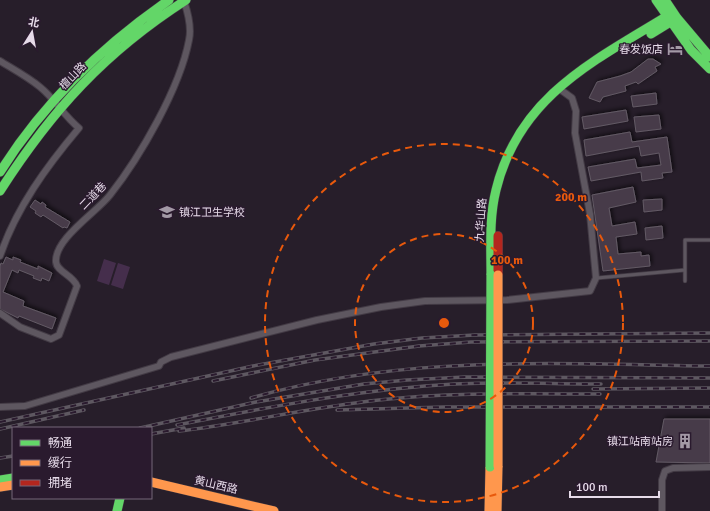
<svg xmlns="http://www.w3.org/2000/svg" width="710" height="511" viewBox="0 0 710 511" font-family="Signika,'Noto Sans SC',sans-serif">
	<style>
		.green { fill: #452e4c }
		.building { fill: #463b49; stroke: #635a65; filter: url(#shadow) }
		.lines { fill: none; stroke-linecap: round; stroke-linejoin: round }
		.lane-casing { stroke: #433b45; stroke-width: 4.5 }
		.street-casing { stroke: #433b45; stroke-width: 8 }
		.fast-casing { stroke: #433b45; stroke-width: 10 }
		.slow-casing { stroke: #433b45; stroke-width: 10 }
		.jam-casing { stroke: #433b45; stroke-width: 10 }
		.lane { stroke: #5e5760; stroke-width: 3 }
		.street { stroke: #5e5760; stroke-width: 6 }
		.fast { stroke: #63d668; stroke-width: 9 }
		.slow { stroke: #ff974d; stroke-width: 9 }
		.jam { stroke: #b3261e; stroke-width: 9 }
		.rail-casing { stroke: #5e5861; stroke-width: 3.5 }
		.rail { stroke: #2a1a2e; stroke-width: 2; stroke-dasharray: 6; stroke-linecap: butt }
		.fast-bridge-casing { stroke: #433b45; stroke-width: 10; stroke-linecap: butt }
		.slow-bridge-casing { stroke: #433b45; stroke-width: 10; stroke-linecap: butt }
		.fast-bridge { stroke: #63d668; stroke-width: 9 }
		.slow-bridge { stroke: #ff974d; stroke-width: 9 }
		.ring { fill: none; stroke: #e8590c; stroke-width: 2; stroke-dasharray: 7 5 }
		.labels { text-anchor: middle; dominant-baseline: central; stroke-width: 3; stroke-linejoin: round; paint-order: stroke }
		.poi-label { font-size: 11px; fill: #e6dbe9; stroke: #2a1a2e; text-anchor: end }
		.street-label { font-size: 11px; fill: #e6dbe9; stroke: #2a1a2e }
		.centre { fill: #e8590c; stroke: #2a1a2e; stroke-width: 2 }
		.ring-label { font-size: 12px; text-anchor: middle; font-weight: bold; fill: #e8590c; stroke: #2a1a2e; stroke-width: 3; stroke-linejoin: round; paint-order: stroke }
	</style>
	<defs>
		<filter id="shadow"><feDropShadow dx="2" dy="-2" stdDeviation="2" flood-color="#0009"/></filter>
	</defs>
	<rect width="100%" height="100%" fill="#271e2a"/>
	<path class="green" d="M104,259L116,263L109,285L97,281Z
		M118,263L130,267L123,289L111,285Z"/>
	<path class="building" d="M648,59H653L661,64L655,67L657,71L638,84L636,82L625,86L626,91L603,97L600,102L589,98L597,82L620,76L631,72Z
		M656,93L657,104L633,107L631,96Z
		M626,110L628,121L584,129L582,117Z
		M659,115L661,129L636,132L634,117Z
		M630,132L632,142L667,137L672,172L662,173L663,178L642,181L641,172L591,181L588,167L635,159L637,168L661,165L659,153L641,156L639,146L586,156L584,140Z
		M633,187L636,202L609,208L612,226L635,222L637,234L616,237L618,254L641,252V256L649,255L650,266L603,271L592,195Z
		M662,199V210L644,212L643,200Z
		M35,200L41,204L42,202L46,205L45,207L70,222L67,228L64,227L63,228L43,215L41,217L35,213L36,211L30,207Z
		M662,226L663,238L646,240L645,228Z
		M6,257L13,260V257L21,260L20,262L38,269V266L52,273L49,281L42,278L41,281L33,278L34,276L19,270L18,273L12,270L3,292L24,301L23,306L56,318L52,329L19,316L18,318L0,309V266L1,263L3,264Z
		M664,419H710V463L656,462Z"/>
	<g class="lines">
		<g class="lane-casing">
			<path id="lane" d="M597,278L685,270
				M685,281V240H710"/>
		</g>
		<g class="street-casing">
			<path id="street" d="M0,61C13,69 28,77 40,87C55,99 64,116 79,128C47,166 16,208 0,256
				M0,313L20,327L51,339L59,335L77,286C73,275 57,272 56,262C54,239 97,212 110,195C140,157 180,88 189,40C192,27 188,13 184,1
				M0,407L25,406L159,366L161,362L171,357L317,320L381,307L425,301L507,300L590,291L596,278L590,214L575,133L576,111L572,98L561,90
				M662,511V480L665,471L673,468L710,467"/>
		</g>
		<g class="fast-casing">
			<path id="fast" d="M656,0L691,50L710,69
				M665,0L677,18L710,57
				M651,34L677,18
				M0,172C44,102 101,47 169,0
				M0,191C52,110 105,52 186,0
				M491,275C491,247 489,218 496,190C519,95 596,60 672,13
				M0,480L13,478
				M117,511L120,498"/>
		</g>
		<g class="slow-casing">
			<path id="slow" d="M151,482L274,511
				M0,487L13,485
				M489,511L490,467
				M497,511L498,466"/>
		</g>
		<g class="jam-casing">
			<path id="jam" d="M498,236V275"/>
		</g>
		<use href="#lane" class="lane"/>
		<use href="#street" class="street"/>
		<use href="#fast" class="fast"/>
		<use href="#slow" class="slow"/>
		<use href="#jam" class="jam"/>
		<g class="rail-casing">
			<path id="rail" d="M213,381L315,360L419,346L471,342L710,341
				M593,389L710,388
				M251,398C402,354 555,364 710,366
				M337,410L444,407H710
				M0,422L253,366L374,344L422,338L475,335L710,333
				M177,425C264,408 351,391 440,385C494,381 548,384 601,384
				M140,428L256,402L364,384L407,380L465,377L710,378
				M0,429L84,410
				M179,431C246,423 312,407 379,400C452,392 527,394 600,394
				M151,434L184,428
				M0,458L13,456"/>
		</g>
		<use href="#rail" class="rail"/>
		<g class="fast-bridge-casing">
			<path id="fast-bridge" d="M490,467L491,275"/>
		</g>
		<g class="slow-bridge-casing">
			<path id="slow-bridge" d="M498,275V466"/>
		</g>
		<use href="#fast-bridge" class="fast-bridge"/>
		<use href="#slow-bridge" class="slow-bridge"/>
	</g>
	<g class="ring">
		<circle cx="444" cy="323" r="89"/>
		<circle cx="444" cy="323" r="179"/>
	</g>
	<defs>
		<g id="hotel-bare" transform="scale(1.2)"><path d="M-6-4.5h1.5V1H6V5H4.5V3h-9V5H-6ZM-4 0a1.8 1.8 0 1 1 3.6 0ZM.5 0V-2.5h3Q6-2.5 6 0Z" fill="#a399a6" stroke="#2a1a2e" stroke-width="2.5" paint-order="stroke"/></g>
		<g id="university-bare" transform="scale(1.2)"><path d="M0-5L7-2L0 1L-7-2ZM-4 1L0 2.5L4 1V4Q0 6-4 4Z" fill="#a399a6" stroke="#2a1a2e" stroke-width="2.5" paint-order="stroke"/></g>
		<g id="building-bare" transform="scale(1.2)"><path d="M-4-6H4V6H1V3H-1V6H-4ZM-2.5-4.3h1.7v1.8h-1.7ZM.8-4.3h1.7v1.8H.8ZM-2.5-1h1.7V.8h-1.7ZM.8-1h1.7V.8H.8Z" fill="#a399a6" stroke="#2a1a2e" stroke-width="2.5" paint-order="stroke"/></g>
	</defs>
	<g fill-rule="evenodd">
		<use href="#hotel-bare" x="675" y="49"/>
		<use href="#university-bare" x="167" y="212"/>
		<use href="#building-bare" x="685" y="441"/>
	</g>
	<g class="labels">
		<g class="poi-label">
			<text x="663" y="49">春发饭店</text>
			<text x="179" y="212" text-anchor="start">镇江卫生学校</text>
			<text x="673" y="441">镇江站南站房</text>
		</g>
		<g class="street-label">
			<text transform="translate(73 76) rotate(-46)">檀山路</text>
			<text transform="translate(93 196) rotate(-46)">二道巷</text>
			<text transform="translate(481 220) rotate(-86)">九华山路</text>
			<text transform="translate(216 485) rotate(13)">黄山西路</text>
		</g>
	</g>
	<circle cx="444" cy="323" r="6" class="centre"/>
	<g class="ring-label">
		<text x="571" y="201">200 m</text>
		<text x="507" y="264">100 m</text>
	</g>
	<rect x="12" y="427" width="140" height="72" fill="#2a1a2e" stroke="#756779"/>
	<rect x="20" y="440" width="20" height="6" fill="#63d668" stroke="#756779"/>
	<text x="48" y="447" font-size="12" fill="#e6dbe9">畅通</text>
	<rect x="20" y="460" width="20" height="6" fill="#ff974d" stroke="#756779"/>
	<text x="48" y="467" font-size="12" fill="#e6dbe9">缓行</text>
	<rect x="20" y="480" width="20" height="6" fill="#b3261e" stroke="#756779"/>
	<text x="48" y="487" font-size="12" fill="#e6dbe9">拥堵</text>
	<g transform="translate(32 32) rotate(11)" stroke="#2a1a2e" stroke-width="3" paint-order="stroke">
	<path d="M0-3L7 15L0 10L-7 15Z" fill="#e6dbe9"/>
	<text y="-6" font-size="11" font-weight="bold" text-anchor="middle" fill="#e6dbe9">北</text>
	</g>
	<path d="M570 491v6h89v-6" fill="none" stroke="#e6dbe9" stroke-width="2"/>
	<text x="576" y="491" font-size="12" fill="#e6dbe9" stroke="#2a1a2e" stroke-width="3" paint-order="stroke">100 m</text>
</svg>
